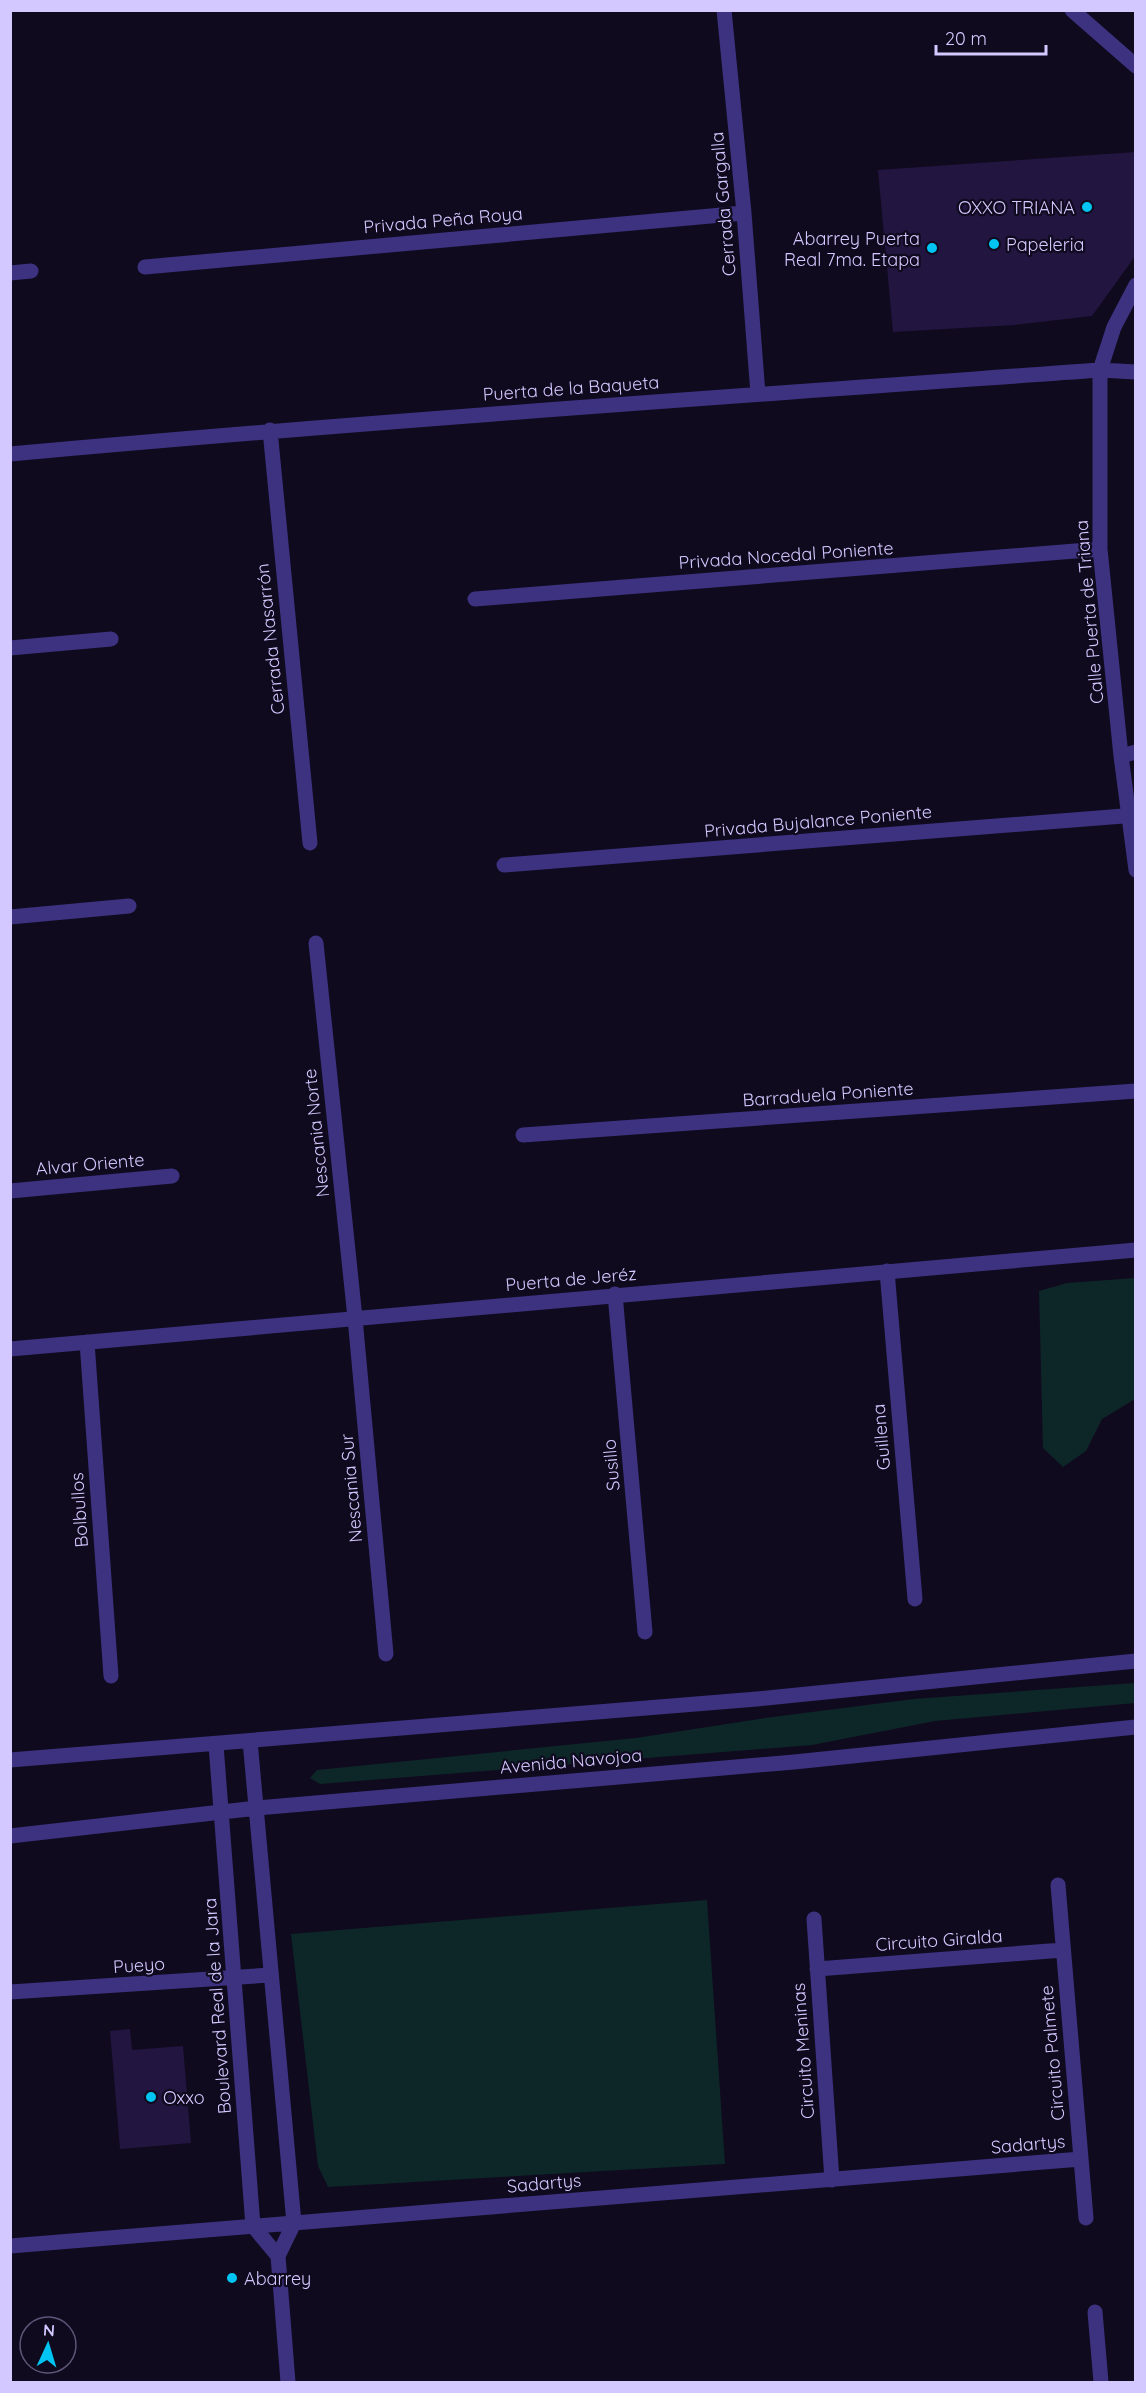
<svg xmlns="http://www.w3.org/2000/svg" width="1146" height="2393" viewBox="0 0 1146 2393" font-family="Quicksand,sans-serif">
	<style>
		.green { fill: #0d2728 }
		.building { fill: #221540 }
		.lines { fill: none; stroke-linecap: round; stroke-linejoin: round }
		.minor { stroke: #3c3280; stroke-width: 15 }
		.poi-dot { fill: #00c5f3; stroke: #100a1e; stroke-width: 2 }
		.labels { text-anchor: middle; dominant-baseline: central; stroke-width: 4.5; stroke-linejoin: round; paint-order: stroke }
		.street-label { font-size: 18px; fill: #d3c8ff; stroke: #100a1e }
		.poi-label { font-size: 18px; fill: #d3c8ff; stroke: #100a1e; text-anchor: start }
	</style>
	<rect width="100%" height="100%" fill="#100a1e"/>
	<path class="green" d="M1135,1278V1399L1102,1419L1086,1451L1063,1467L1043,1448L1039,1291L1067,1283Z
		M1135,1683V1703L935,1721L812,1745L320,1784L310,1778L317,1770L636,1738L765,1718L914,1699Z
		M707,1900L725,2164L328,2187L318,2166L291,1934Z"/>
	<path class="building" d="M1136,152V255L1092,316L1014,325L893,332L878,170Z
		M130,2029L132,2050L183,2046L191,2143L120,2149L110,2031Z"/>
	<g class="lines">
		<path class="minor" d="M724,10L744,213L758,394
			M1072,10L1136,66
			M145,267L744,213
			M10,273L31,271
			M1136,285L1114,327L1100,370V549L1121,756L1136,870
			M270,430L310,843
			M10,454C373,421 737,396 1100,370L1136,372
			M475,599L1100,549
			M10,648L111,639
			M1121,756L1136,752
			M504,865L1136,815
			M10,917L129,906
			M316,943L355,1318L386,1654
			M523,1135L1136,1091
			M10,1191L172,1176
			M887,1271L915,1599
			M615,1294L645,1632
			M87,1342L111,1676
			M10,1349L1136,1250
			M250,1741L294,2223L278,2256L288,2382
			M216,1745L253,2226L278,2256
			M10,1760L757,1699L1136,1661
			M10,1836L257,1808L794,1762L1136,1727
			M1058,1885L1086,2218
			M814,1919L832,2180
			M817,1969L1063,1950
			M10,1992L271,1975
			M10,2246L1081,2159
			M1095,2312L1101,2382"/>
	</g>
	<g class="poi-dot">
		<circle cx="1087" cy="207" r="6"/>
		<circle cx="994" cy="244" r="6"/>
		<circle cx="932" cy="248" r="6"/>
		<circle cx="151" cy="2097" r="6"/>
		<circle cx="232" cy="2278" r="6"/>
	</g>
	<g class="labels">
		<g class="street-label">
			<text transform="translate(723 204) rotate(-95)">Cerrada Gargalla</text>
			<text transform="translate(443 220) rotate(-5)">Privada Peña Roya</text>
			<text transform="translate(571 388) rotate(-4)">Puerta de la Baqueta</text>
			<text transform="translate(786 555) rotate(-4)">Privada Nocedal Poniente</text>
			<text transform="translate(1089 612) rotate(-95)">Calle Puerta de Triana</text>
			<text transform="translate(270 639) rotate(-96)">Cerrada Nasarrón</text>
			<text transform="translate(818 821) rotate(-5)">Privada Bujalance Poniente</text>
			<text transform="translate(828 1094) rotate(-4)">Barraduela Poniente</text>
			<text transform="translate(316 1133) rotate(-96)">Nescania Norte</text>
			<text transform="translate(90 1164) rotate(-5)">Alvar Oriente</text>
			<text transform="translate(571 1279) rotate(-5)">Puerta de Jeréz</text>
			<text transform="translate(881 1437) rotate(-95)">Guillena</text>
			<text transform="translate(611 1465) rotate(-95)">Susillo</text>
			<text transform="translate(351 1488) rotate(-95)">Nescania Sur</text>
			<text transform="translate(79 1510) rotate(-94)">Bolbullos</text>
			<text transform="translate(571 1761) rotate(-5)">Avenida Navojoa</text>
			<text transform="translate(939 1940) rotate(-4)">Circuito Giralda</text>
			<text transform="translate(139 1965) rotate(-4)">Pueyo</text>
			<text transform="translate(217 2006) rotate(-94)">Boulevard Real de la Jara</text>
			<text transform="translate(803 2051) rotate(-94)">Circuito Meninas</text>
			<text transform="translate(1052 2053) rotate(-95)">Circuito Palmete</text>
			<text transform="translate(1028 2144) rotate(-5)">Sadartys</text>
			<text transform="translate(544 2183) rotate(-5)">Sadartys</text>
		</g>
		<g class="poi-label">
			<text x="1075" y="207" text-anchor="end">OXXO TRIANA</text>
			<text x="920" y="238" text-anchor="end">Abarrey Puerta<tspan x="920" dy="21">Real 7ma. Etapa</tspan></text>
			<text x="1006" y="244">Papeleria</text>
			<text x="163" y="2097">Oxxo</text>
			<text x="244" y="2278">Abarrey</text>
		</g>
	</g>
	<rect width="1146" height="2393" fill="none" stroke="#d3c8ff" stroke-width="24"/>
	<g transform="translate(48 2345) rotate(4)"><circle r="28" fill="#100a1e" stroke="#5e5678" stroke-width="1.5"/>
	<path d="M0-4.5L10 22L0 15L-10 22Z" fill="#00c5f3"/>
	<text y="-9" font-size="16" font-weight="bold" text-anchor="middle" fill="#d3c8ff">N</text>
	</g>
	<path d="M936 45v9h110v-9" fill="none" stroke="#d3c8ff" stroke-width="3"/>
	<text x="945" y="45" font-size="18" fill="#d3c8ff" stroke="#100a1e" stroke-width="4.5" paint-order="stroke">20 m</text>
</svg>
